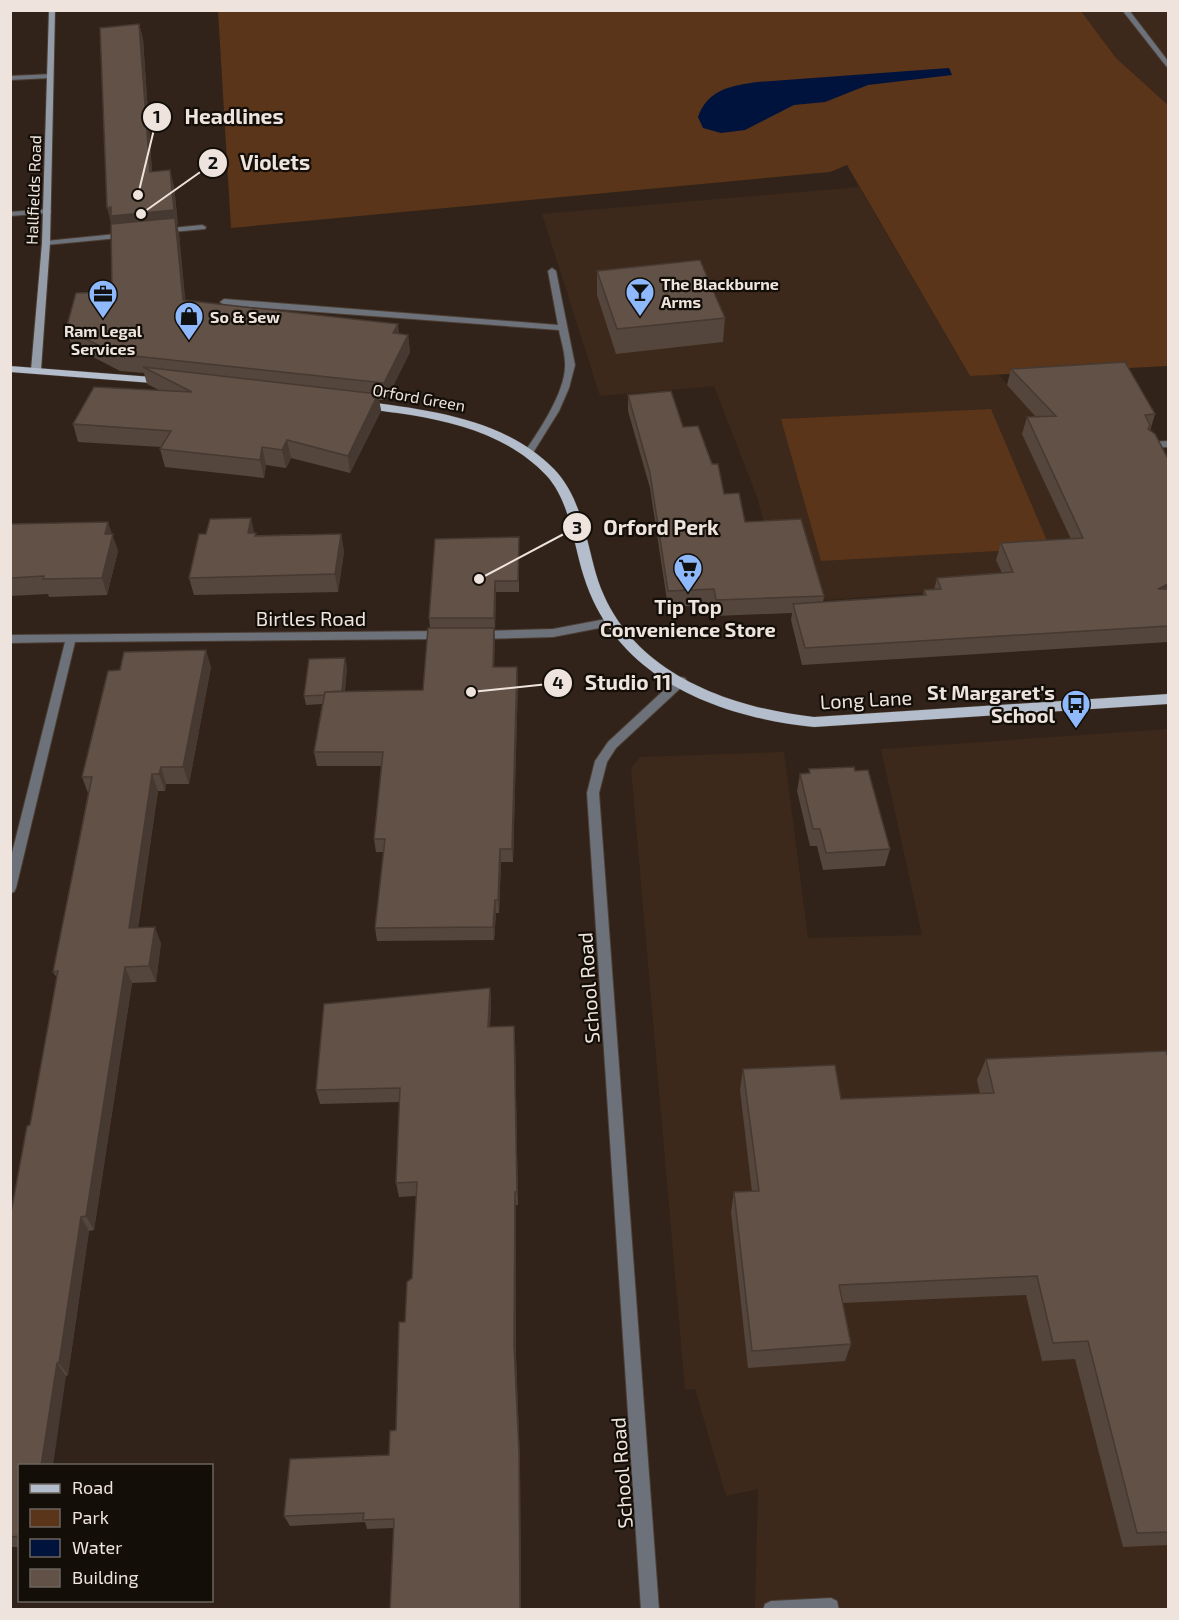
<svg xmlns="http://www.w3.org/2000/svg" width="1179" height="1620" viewBox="0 0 1179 1620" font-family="'Exo 2',sans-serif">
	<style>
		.built { fill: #3d291b }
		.green { fill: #5a3519 }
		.water { fill: #00133c }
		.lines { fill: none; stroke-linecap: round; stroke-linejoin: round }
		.lane-casing { stroke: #4b3e34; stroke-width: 2 }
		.street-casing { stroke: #4b3e34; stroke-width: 2 }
		.secondary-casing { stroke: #4b3e34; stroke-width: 2 }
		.primary-casing { stroke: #4b3e34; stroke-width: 1 }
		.lane { fill: #6d7179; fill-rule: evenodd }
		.street { fill: #6d7179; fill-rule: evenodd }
		.secondary { fill: #949ca8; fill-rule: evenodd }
		.primary { fill: #b3bdcc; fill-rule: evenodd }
		.wall { fill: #54463c }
		.shaded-wall { fill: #453931 }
		.building { fill: #625146; stroke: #453931; stroke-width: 1.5 }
		.labels { text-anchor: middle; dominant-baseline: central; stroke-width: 4.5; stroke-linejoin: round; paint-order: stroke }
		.far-street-label { font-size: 16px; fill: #eee4dd; stroke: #140e09 }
		.far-poi-label { font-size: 16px; font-weight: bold; fill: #eee4dd; stroke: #140e09; text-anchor: start }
		.poi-label { font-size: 20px; font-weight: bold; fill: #eee4dd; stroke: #140e09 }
		.street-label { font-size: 20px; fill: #eee4dd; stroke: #140e09 }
		.leader { fill: none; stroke: #eee4dd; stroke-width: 2 }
		.callout-dot { fill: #eee4dd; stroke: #140e09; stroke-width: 2 }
		.mark-label { font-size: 18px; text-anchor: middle; font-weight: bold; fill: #111 }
		.callout-label { font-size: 21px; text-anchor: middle; font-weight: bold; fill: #eee4dd; stroke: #140e09; stroke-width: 4.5; stroke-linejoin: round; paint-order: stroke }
	</style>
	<rect width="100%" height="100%" fill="#312319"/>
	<path class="built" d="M1081,11H1168V105L1116,58Z
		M859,187L970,376L998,374L1046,428L1148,576L786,603L757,497L714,386L600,396L542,214Z
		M1168,729V1609H755L758,1489L726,1496L695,1389H685L631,768L640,757L784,752L808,938L922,935L881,749Z"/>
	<path class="green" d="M218,11H1081L1116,58L1168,105V366L970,376L847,165L830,172L231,228Z
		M991,409L1050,548L821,561L781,419Z"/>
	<path class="water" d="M949,68L952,75L868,85L825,102L794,105L745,130L721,133L703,128L698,117C708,89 731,86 757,82Z"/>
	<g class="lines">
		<g class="lane-casing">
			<path id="lane" d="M1122,10H1129L1168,61V67L1166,66Z
				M202,225L206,227L205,229L161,233L157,231L161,229Z
				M126,233H129V237L46,245L42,243L46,241Z
				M552,268L556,271L575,365L569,388L559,411L531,456L528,457L523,454C538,433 567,390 565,363C565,352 561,341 559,330L224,305L220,302L224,299L558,325L548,271Z
				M831,1598L837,1601L839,1610H763L765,1604L771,1601Z"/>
		</g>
		<g class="street-casing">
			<path id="street" d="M53,74V78H50L10,80V76Z
				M47,209L51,211L50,213L10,216V212Z
				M1168,441V447L1149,448L1144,445L1149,442Z
				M611,618L615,619L616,622L615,625L553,637L478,639L473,635L478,631L553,629Z
				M443,631L448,635L443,639L75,642L16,888L14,892L10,893V861L65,642L10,643V635Z
				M681,677L685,678L687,681L685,684L616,748L607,762L599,793L659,1610H641L587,793L595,761L608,742L677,678Z"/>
		</g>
		<g class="secondary-casing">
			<path id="secondary" d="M49,10H55L50,243L41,370L36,373L31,370L42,243Z"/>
		</g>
		<g class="primary-casing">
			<path id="primary" d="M10,366L165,378L171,381L165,384L10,372Z
				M361,401C428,410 504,418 554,469C581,497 586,539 596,574C624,669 723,707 814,717L1168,694V704L814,727C717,717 616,678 584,577C573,544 571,502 546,475C511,438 460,423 411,415C393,412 375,411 357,406L355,404Z"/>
		</g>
		<use href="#lane" class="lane"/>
		<use href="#street" class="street"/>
		<use href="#secondary" class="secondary"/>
		<use href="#primary" class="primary"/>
	</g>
	<path class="wall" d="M139,24L143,39L152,172L174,186L178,225H177L179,234L185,300L408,335L410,352L386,400H379L381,411L350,473L291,458L286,468L266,465L264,478L165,467L160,449L161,447L78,442L73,424L159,390L147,384L144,373L120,371L72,346L66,329L112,292L113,224L111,223Z
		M597,271L725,318L723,342L616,354L597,295Z
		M1011,369L1155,414L1150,431L1168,459V642L802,665L791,620L792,613L715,616L713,605L668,607L650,488L628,411V395L683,427L712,464L724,494L745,522L824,596L823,602L923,596L924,590H934L937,578L1002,573L996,560L1001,543L1071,539L1022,434L1027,417H1036L1007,385Z
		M10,522L12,524L112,534L118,551L107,595L49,597L48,594L10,596Z
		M254,533H256V535L341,534L344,552L338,592L194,595L189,578Z
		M519,537V592H496L495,629H494V667L518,681L513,862H501L499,913H496L494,940L377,941L375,928L384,852H376L374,839L382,766H317L314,752L322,704L306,705L304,696L347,667L345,691L423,690L430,628L429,618Z
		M211,667L189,784H166L165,791H158L138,928L161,943L156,982L132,983L94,1230L89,1231L68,1375L66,1376L20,1466V1547H10V1218L30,1125L57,978L53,972L88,793L82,777Z
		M809,769L890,849L885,866L823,870L817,846H810L797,791L800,774L809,773Z
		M490,988L491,1002L490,1027L514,1026L515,1040L518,1205H516V1357L520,1463L521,1610H390L394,1528L367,1529L365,1522L290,1526L284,1516L389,1455L396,1430L405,1322L412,1278L416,1196L399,1197L396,1183L400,1102L320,1104L316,1090Z
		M1168,1058V1545L1123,1547L1075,1359L1042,1361L1026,1295L843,1303L851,1344L845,1361L748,1368L731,1212L734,1192H752L740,1090L743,1069L841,1099L980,1094L977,1080L986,1059Z"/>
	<path class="shaded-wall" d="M139,24L143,39L153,188L150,172Z
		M170,170L174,186L178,225H177L179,234L187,317L115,232L113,223H111L107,208Z
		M398,324L400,340L393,333Z
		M408,335L410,352L386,400L384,383Z
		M378,394L381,411L350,473L348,456Z
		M287,440L291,458L286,468L282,450Z
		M262,447L266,465L264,478L260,460Z
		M251,518L255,535L248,533Z
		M108,522L118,551L107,595L102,578L105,534Z
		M341,534L344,552L338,592L335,574Z
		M495,581L496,592L495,629L494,618Z
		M1168,584V598L1158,589Z
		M494,628L495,641L494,681L493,667Z
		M206,650L211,667L189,784L183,767Z
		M345,658L347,667L343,704L342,695Z
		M517,667L518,681L513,862L512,849Z
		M161,767L166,784L165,791L159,774Z
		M152,774L158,791L135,944L129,928Z
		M500,849L501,862L499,913L498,900Z
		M495,900L496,913L494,940L493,927Z
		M155,927L161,943L156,982L149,966Z
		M125,967L132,983L94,1230L86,1216Z
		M490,988L491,1002L489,1041L488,1027Z
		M514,1026L515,1040L518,1205L517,1192Z
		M515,1192L516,1205V1357L520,1463L521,1610H520L514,1345Z
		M81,1217L89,1231L68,1375L59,1363Z
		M57,1363L66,1376L53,1466H41Z"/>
	<path class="building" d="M139,24L150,172L170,170L174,210L111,216V207L107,208L100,28Z
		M175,218L183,300L398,324L393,333L408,335L384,383L116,354L66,329L76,293L112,292L111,224Z
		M700,260L725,318L617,329L597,271Z
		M1125,362L1155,414L1145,415L1150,425L1148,429L1155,434L1168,459V584L1158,589H1168V626L805,648L793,604L926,595L924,590L941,589L937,578L1013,572L1001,543L1083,538L1027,417L1056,416L1011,369Z
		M143,367L378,394L348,456L287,440L282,450L262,447L260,460L160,449L171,431L73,424L94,387L192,392Z
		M671,391L683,427L698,426L712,464H718L724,494L739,493L745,522L801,519L824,596L716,600L714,589L668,591L650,473L628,395Z
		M251,518L248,533H256L255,536L341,534L335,574L189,578L199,534H206L210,519Z
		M10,522H11V524L108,522L105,534H113L102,578L43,579L44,576L10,578Z
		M519,537L518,581H495L494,618H429L435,539Z
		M428,628H494L493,667H517L512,849H500L498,900H495L493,927L375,928L385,839H374L383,752H314L325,692L423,690Z
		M206,650L183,767H161L159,774H152L129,928L155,927L149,966L125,967L86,1216L81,1217L59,1363H57L41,1466H20V1536L10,1537V1218L27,1126L30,1125L58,971L53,972L92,777H82L108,671L120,670L124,652Z
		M345,658L342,691L325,692L324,695L304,696L309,659Z
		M854,767L855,771L868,770L890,849L826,853L820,829H813L800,774L810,773L809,769Z
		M490,988L488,1027L514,1026L517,1192H515L514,1345L519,1452L520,1610H390L394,1519L363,1520L364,1513L284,1516L290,1459L389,1455L390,1431L396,1430L399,1322H405L407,1282L412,1278L417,1182L396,1183L400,1088L316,1090L324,1004Z
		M1166,1051L1168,1058V1532L1137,1533L1088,1341L1053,1343L1037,1276L839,1285L851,1344L752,1351L734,1192L759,1191L743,1069L835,1065L841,1099L994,1093L986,1059Z"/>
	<defs>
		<g id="bar-pin" transform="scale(1.5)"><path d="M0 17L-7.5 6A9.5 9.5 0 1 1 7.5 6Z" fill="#8eb9fc" stroke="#140e09"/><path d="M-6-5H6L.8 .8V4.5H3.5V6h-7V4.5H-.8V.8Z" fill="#111"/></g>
		<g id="office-pin" transform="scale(1.5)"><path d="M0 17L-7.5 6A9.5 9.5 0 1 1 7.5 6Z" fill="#8eb9fc" stroke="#140e09"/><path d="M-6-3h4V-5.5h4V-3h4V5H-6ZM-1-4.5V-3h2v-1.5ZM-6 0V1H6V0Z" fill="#111"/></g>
		<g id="shop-pin" transform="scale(1.5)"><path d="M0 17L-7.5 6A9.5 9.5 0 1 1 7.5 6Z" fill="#8eb9fc" stroke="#140e09"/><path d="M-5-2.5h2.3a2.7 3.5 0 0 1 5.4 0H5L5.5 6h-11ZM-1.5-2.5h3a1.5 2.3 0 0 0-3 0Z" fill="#111"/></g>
		<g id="supermarket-pin" transform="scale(1.5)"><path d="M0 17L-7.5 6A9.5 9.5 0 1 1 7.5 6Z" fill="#8eb9fc" stroke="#140e09"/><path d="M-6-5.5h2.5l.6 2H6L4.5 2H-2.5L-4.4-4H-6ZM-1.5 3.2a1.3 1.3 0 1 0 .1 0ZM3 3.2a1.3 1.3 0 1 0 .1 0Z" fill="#111"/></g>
		<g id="bus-pin" transform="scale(1.5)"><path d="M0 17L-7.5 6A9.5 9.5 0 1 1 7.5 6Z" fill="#8eb9fc" stroke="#140e09"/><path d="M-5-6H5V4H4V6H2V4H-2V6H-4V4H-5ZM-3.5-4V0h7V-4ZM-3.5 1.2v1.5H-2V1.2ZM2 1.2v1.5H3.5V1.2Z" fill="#111"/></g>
	</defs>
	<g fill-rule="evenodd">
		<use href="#bar-pin" x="640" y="292"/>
		<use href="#office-pin" x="103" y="294"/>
		<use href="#shop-pin" x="189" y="316"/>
		<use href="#supermarket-pin" x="688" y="568"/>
		<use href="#bus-pin" x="1076" y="704"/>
	</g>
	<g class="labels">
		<g class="far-street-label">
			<text transform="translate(33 190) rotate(-88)">Hallfields Road</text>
			<text transform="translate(419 397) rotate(10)">Orford Green</text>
		</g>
		<g class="far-poi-label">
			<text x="661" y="283">The Blackburne<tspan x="661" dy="18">Arms</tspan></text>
			<text x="210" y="316">So &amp; Sew</text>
			<text x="103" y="330" text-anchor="middle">Ram Legal<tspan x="103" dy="18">Services</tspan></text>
		</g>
		<g class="poi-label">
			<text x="688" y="606">Tip Top<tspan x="688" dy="23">Convenience Store</tspan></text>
			<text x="1055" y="692" text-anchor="end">St Margaret's<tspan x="1055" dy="23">School</tspan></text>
		</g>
		<g class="street-label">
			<text x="311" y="618">Birtles Road</text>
			<text transform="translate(866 699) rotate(-3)">Long Lane</text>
			<text transform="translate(588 988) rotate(-94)">School Road</text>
			<text transform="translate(621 1473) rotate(-94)">School Road</text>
		</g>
	</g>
	<path class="leader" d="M138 195L157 117M141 214L213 163M479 579L577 527M471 692L558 683"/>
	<g class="callout-dot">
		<circle cx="138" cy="195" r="6"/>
		<circle cx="141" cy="214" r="6"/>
		<circle cx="479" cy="579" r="6"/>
		<circle cx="471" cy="692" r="6"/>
		<circle cx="157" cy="117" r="15"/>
		<circle cx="213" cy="163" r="15"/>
		<circle cx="577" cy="527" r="15"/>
		<circle cx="558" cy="683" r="15"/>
	</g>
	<g class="mark-label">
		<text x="157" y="123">1</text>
		<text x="213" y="169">2</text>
		<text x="577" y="534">3</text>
		<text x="558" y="689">4</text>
	</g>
	<g class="callout-label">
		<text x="234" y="124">Headlines</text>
		<text x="275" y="170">Violets</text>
		<text x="661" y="535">Orford Perk</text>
		<text x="628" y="690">Studio 11</text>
	</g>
	<rect width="1179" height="1620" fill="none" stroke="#eee4dd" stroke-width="24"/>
	<rect x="18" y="1464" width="195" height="138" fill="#140e09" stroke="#6b645e" stroke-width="1.5"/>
	<rect x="30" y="1484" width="30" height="9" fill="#b3bdcc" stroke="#6b645e" stroke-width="1.5"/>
	<text x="72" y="1494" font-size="18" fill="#eee4dd">Road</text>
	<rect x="30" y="1509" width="30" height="18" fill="#5a3519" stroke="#6b645e" stroke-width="1.5"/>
	<text x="72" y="1524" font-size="18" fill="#eee4dd">Park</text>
	<rect x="30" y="1539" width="30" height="18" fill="#00133c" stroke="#6b645e" stroke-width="1.5"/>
	<text x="72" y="1554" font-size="18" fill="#eee4dd">Water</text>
	<rect x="30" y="1569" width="30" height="18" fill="#625146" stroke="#6b645e" stroke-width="1.5"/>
	<text x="72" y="1584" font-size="18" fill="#eee4dd">Building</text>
</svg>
